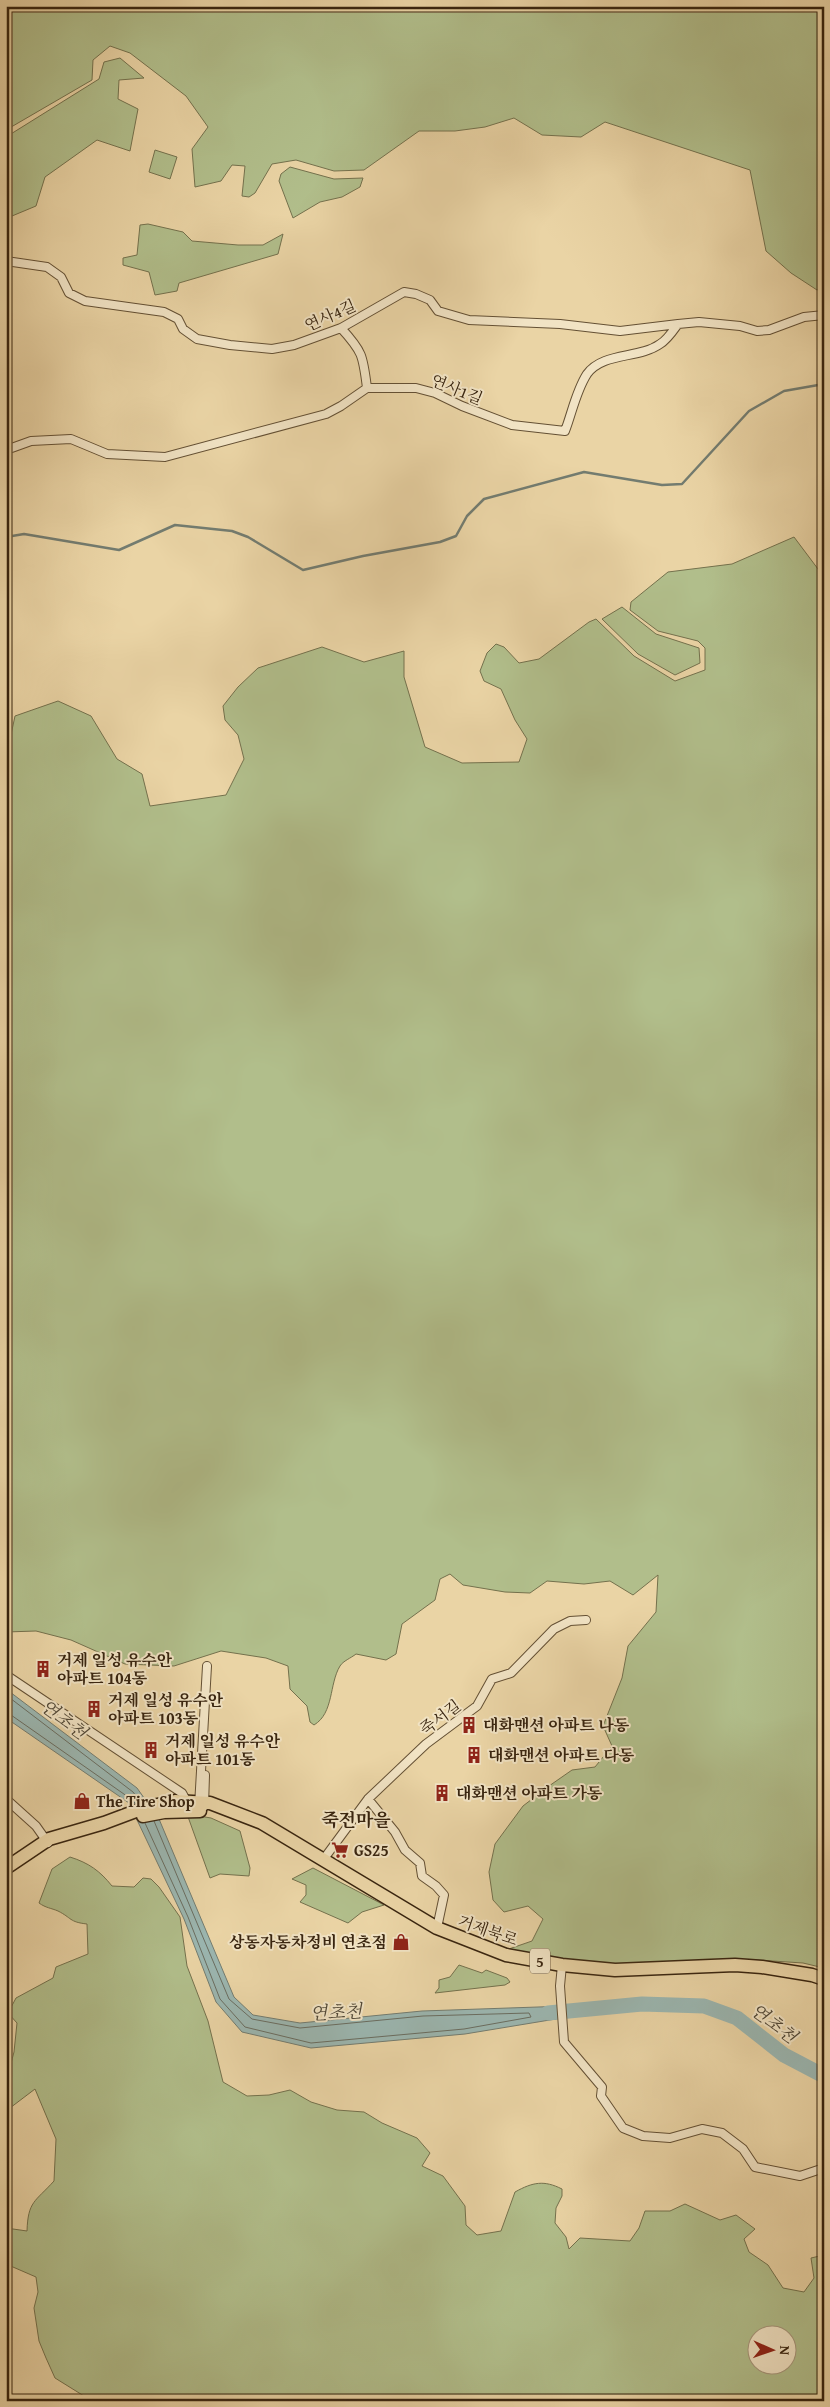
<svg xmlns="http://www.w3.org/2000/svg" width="830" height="2407" viewBox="0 0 830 2407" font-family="'Gentium Book Plus','Noto Serif KR',serif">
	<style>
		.green { fill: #b1be8b; stroke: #74714d; fill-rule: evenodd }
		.water { fill: #9bb6b0; stroke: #737c70 }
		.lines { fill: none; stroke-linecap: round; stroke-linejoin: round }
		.shore { stroke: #6a6d60; stroke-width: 1 }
		.stream { stroke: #737c70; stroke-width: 2.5 }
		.river { stroke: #9bb6b0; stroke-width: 15 }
		.street-casing { stroke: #645034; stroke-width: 10 }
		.primary-casing { stroke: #38240f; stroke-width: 15 }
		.street { stroke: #f1e3c4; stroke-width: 8 }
		.primary { stroke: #ead4a5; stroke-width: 12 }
		.labels { text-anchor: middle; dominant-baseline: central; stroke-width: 4; stroke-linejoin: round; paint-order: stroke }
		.shield { fill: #f1e3c4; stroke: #705d45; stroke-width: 1 }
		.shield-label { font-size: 15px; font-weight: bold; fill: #38240f }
		.street-label { font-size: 16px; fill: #38240f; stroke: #f1e3c4 }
		.poi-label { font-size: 16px; font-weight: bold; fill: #38240f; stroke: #f1e3c4; text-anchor: start }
		.water-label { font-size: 18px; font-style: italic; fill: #514837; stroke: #f1e3c4 }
		.neighbourhood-label { font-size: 18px; font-weight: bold; fill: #38240f; stroke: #f1e3c4 }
	</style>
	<rect width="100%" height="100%" fill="#ead4a5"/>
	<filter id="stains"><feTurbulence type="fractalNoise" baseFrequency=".004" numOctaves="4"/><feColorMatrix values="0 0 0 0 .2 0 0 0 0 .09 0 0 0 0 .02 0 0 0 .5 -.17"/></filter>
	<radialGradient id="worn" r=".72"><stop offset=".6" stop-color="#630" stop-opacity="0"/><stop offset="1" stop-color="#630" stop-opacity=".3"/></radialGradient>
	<path class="green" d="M6,6H824V287L817,290L791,273L766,251L750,170L605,122L581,137L542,135L514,118L485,127L455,131H419L364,170L334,171L296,160L272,164L255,193L249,197L242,196L245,166L232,165L221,181L195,187L192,149L208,127L186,96L130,53L110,46L93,60L92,80L6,130Z
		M120,58L144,78L119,80L118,99L138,109L130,151L97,140L45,177L36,206L12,216L6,210V137L99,79L104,62Z
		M155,150L177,157L170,179L149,172Z
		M290,167L334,179L363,178L360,187L342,197L320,202L293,218L279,181L281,174Z
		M148,224L183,232L192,241L238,245H263L283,234L278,254L179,283L177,291L155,295L149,272L123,265V258L137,255L140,225Z
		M794,537L824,577V1968L803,1963L757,1960L709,1966L607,1969L506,1950L532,1941L543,1919L528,1906L504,1912L493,1900L489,1872L495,1844L523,1806L549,1786L572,1770L595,1767L612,1746L603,1726L622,1678L628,1646L656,1612L658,1575L633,1595L610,1581L584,1584L547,1581L530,1593L505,1592L463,1585L450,1574L440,1579L435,1600L402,1624L396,1654L386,1660L356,1654C351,1658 343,1661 340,1666C329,1684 334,1713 314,1725L310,1722L307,1706L290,1689L288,1666L266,1658L221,1651L174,1666L125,1664L71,1640L36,1631L6,1632V758L15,716L58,701L91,716L117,759L142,774L150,806L226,795L244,759L238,735L225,720L223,706L238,687L258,668L322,647L364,662L404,651V677L425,747L462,763L519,762L527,739L515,720L501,689L484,681L480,671L487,653L496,644L504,647L519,663L539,659L589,622L596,619L634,656L675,681L705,670V648L698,641L658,631L630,610L631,602L668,572L732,564Z
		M622,607L656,634L699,648L700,663L675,675L638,654L602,619Z
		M187,1814L211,1818L240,1831L250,1868L249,1876L220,1874L210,1878Z
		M70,1857C89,1863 100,1871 112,1886L134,1887L143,1878L151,1879L159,1887L180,1917L187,1966L208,2021L223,2082L247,2096L269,2095L290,2090L311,2102L337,2110L364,2112L382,2123L417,2138L430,2153L422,2166L443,2176L465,2206L466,2225L477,2235L501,2231L515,2192C533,2182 544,2180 562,2189V2196L556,2208L555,2223L566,2237L569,2249L580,2238L630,2241L639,2228L645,2211H670L685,2204L720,2220L736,2215L755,2229L744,2239L749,2252L768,2265L783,2288L804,2292L814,2278L811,2258L824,2255V2401H92L55,2378L46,2358L39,2341L34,2308L38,2292L36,2277L6,2264V2228L27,2231C28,2201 35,2202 54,2181L56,2139L35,2089L6,2111V2082L14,2052L17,2023L8,2013L16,1998L53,1978L56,1967L88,1954L87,1924C69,1922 72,1918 58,1911C51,1908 46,1908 39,1903L52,1869ZM758,2334H788V2364H758Z
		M313,1868L384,1905L362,1912L348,1923L300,1902L306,1895V1885L292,1879Z
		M459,1965L482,1973L486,1970L507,1978L510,1982L505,1985L435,1993L439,1988V1980L450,1977Z"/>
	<path class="water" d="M6,1689L137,1788L159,1819L234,1997L253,2015L300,2023L422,2011L567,2006L568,2017L465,2034L311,2048L242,2032L216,2002L184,1919L129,1803L6,1718Z"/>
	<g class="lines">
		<path class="shore" d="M6,1695L133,1792L140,1801
			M6,1715H11L131,1799L135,1803
			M145,1823L188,1917L220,1999L245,2027L311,2043L464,2029L531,2017L529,2013L423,2016L300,2028L252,2019L229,1999L154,1821"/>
		<path class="stream" d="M6,537L24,534L119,550L175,525L232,531L248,537L303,570L363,556L440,542L456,536L467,516L484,499L584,472L662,485L682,484L749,411L784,391L824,384"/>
		<path class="river" d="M548,2013L642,2004L704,2006L737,2018L784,2055L824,2076"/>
		<g class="street-casing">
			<path id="street" d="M6,261L47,267L61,277L69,293L85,301L164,312L178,319L183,329L197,339L230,345L272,349L294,345L341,328L404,292L416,294L430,300L438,311L469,320L560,324L620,331L678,324
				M341,328C363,352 363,356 367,388
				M6,450L31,441L71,439L107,454L165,457L326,414L341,406L367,388H416L435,393L462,406L512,425L565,431C572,413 576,391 587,374C603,352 639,359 660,344C667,340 673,331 678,324L699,322L740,326L757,331L769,330L804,317L824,315
				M6,1675L182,1793L187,1802
				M6,1799L36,1826L48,1843
				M368,1799L395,1832L405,1850L420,1863L422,1876L436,1886L444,1895L437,1928
				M199,1806L207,1666
				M204,1806L205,1775
				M323,1860L368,1799L426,1744L477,1706L492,1679L511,1673L554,1629L570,1621L586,1620
				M562,1965L560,1986L564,2042L602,2087L601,2096L623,2128L643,2136L670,2138L702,2129L722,2133L743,2149L755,2167L800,2176L824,2168
				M6,2396L9,2401"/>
		</g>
		<g class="primary-casing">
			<path id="primary" d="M143,1816L164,1812L200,1811
				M6,1868L49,1839L104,1823L144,1808L175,1801L210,1803L262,1823L437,1928L506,1955L562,1965L615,1970L735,1965L762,1967L812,1975L824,1979"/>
		</g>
		<use href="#street" class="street"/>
		<use href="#primary" class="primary"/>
	</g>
	<defs>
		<g id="building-bare" transform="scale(1.35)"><path d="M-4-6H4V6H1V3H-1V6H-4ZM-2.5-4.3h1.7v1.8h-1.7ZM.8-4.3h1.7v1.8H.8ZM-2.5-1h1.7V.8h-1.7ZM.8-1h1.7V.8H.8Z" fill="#8f2418" stroke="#f1e3c4" stroke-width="2.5" paint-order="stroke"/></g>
		<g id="shop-bare" transform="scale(1.35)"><path d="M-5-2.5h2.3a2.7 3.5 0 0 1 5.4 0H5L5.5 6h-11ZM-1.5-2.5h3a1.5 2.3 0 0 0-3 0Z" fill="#8f2418" stroke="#f1e3c4" stroke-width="2.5" paint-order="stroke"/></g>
		<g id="supermarket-bare" transform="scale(1.35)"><path d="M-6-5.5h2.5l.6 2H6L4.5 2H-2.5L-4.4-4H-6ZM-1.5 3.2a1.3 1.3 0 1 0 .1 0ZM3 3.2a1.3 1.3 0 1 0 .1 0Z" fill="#8f2418" stroke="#f1e3c4" stroke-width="2.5" paint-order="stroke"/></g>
	</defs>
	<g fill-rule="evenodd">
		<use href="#building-bare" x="43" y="1669"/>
		<use href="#building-bare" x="94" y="1709"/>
		<use href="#building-bare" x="469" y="1725"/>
		<use href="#building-bare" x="151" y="1750"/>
		<use href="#building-bare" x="474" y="1755"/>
		<use href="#building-bare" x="442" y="1793"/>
		<use href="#shop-bare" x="82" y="1801"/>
		<use href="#supermarket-bare" x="340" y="1850"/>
		<use href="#shop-bare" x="401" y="1942"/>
	</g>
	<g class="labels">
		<rect class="shield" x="530" y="1948.5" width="20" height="25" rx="4"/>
		<g class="shield-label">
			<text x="540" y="1961">5</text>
		</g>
		<g class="street-label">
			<text transform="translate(330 315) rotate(-24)">연사4길</text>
			<text transform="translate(457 389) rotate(22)">연사1길</text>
			<text transform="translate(440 1717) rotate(-37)">죽서길</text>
			<text transform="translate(488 1930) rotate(19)">거제북로</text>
		</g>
		<g class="poi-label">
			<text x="57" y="1660">거제 일성 유수안<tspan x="57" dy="18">아파트 104동</tspan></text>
			<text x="108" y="1700">거제 일성 유수안<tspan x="108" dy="18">아파트 103동</tspan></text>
			<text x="483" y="1725">대화맨션 아파트 나동</text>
			<text x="165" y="1741">거제 일성 유수안<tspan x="165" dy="18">아파트 101동</tspan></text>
			<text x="488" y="1755">대화맨션 아파트 다동</text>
			<text x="456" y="1793">대화맨션 아파트 가동</text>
			<text x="96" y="1801">The Tire Shop</text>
			<text x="354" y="1850">GS25</text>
			<text x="387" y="1942" text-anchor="end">상동자동차정비 연초점</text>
		</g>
		<g class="water-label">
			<text transform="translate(64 1719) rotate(37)">연초천</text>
			<text transform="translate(336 2012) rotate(-3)">연초천</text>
			<text transform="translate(774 2023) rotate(37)">연초천</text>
		</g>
		<g class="neighbourhood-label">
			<text x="356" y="1819">죽전마을</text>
		</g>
	</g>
	<rect width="830" height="2407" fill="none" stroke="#ead4a5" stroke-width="25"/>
	<rect x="8" y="8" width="815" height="2392" fill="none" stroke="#38240f" stroke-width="2.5"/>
	<rect x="12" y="12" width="805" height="2382" fill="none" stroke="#38240f"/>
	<g transform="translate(772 2350) rotate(92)"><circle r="24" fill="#f1e3c4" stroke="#a7977c"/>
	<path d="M0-4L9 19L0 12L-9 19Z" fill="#8f2418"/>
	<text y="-8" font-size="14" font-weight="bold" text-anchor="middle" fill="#38240f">N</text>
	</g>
	<rect width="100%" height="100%" filter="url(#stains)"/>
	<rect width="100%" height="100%" fill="url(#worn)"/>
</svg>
